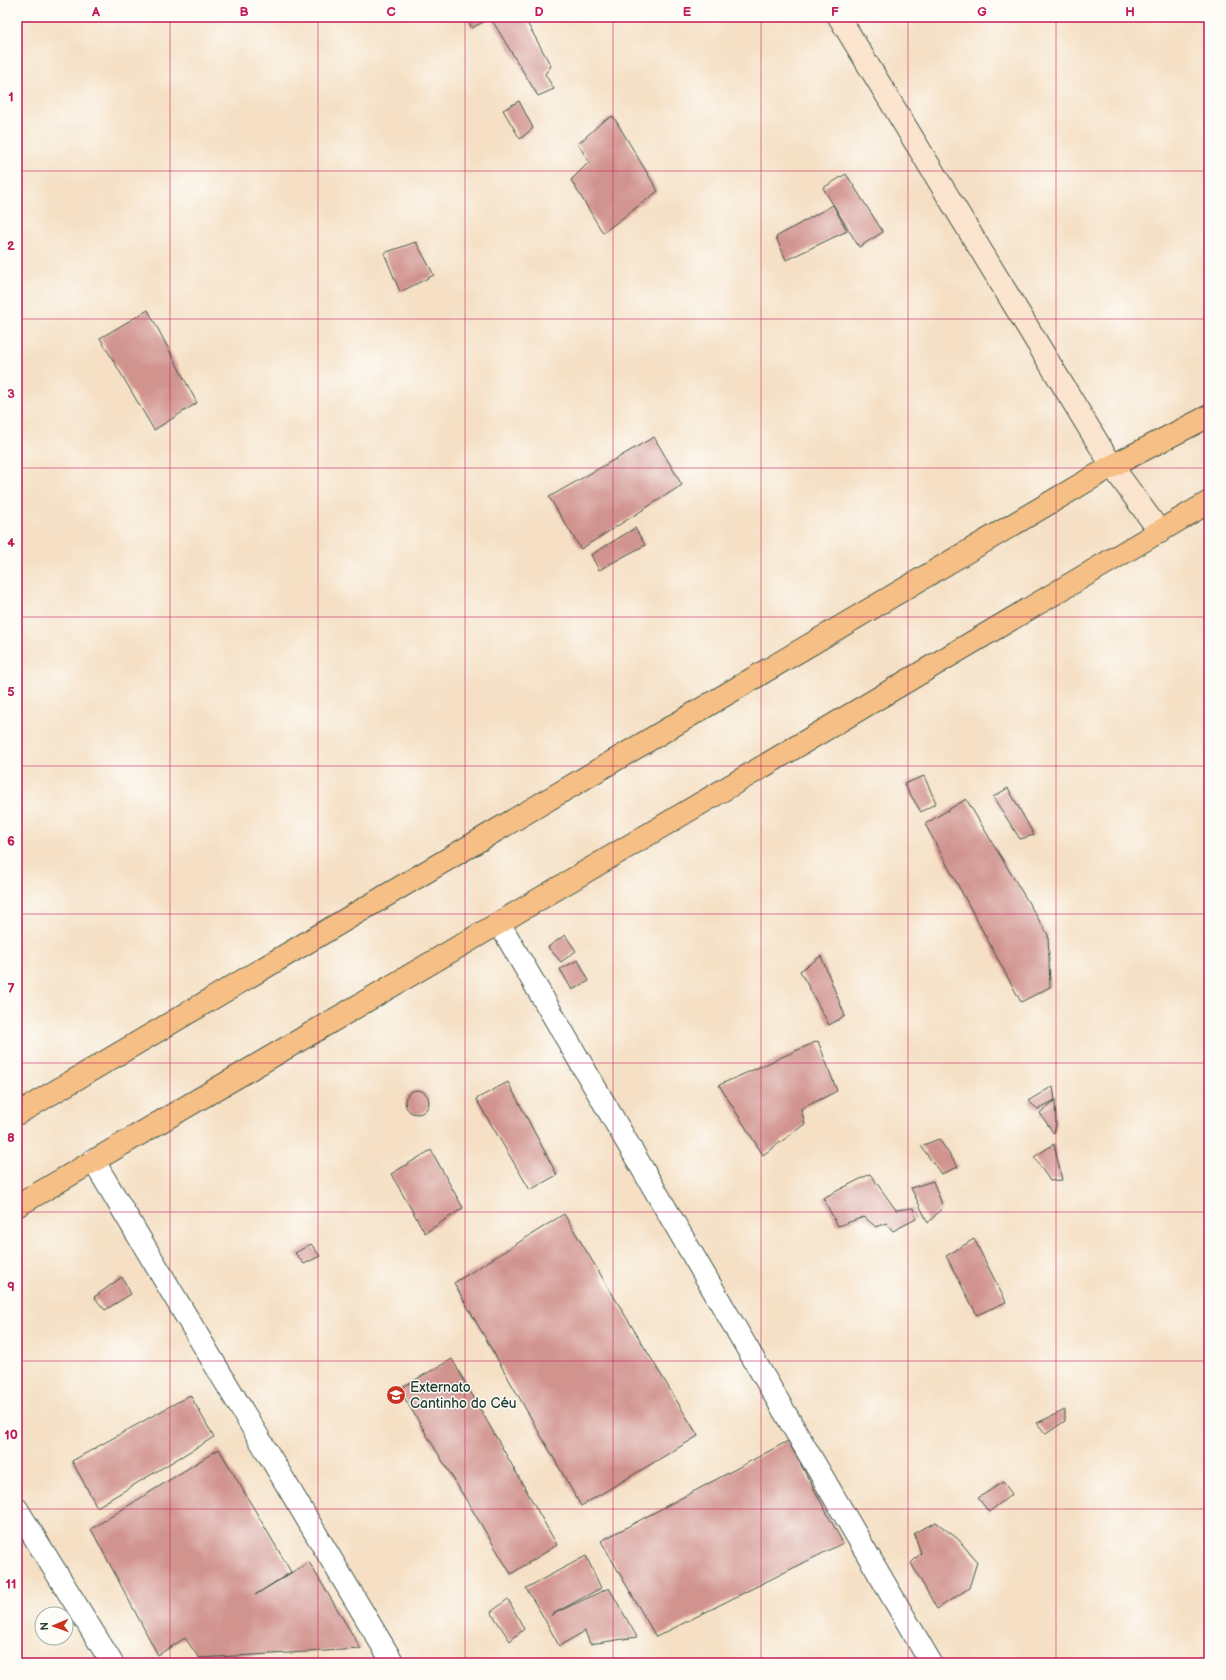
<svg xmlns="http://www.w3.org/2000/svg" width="1226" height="1680" viewBox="0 0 1226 1680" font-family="'Balsamiq Sans',sans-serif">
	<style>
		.building { fill: #d1938e }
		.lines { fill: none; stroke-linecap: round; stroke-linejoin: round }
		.street-casing { stroke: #3f554a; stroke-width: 24 }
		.secondary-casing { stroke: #3f554a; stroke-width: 24 }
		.highway-casing { stroke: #3f554a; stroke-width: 24 }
		.street { stroke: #fff; stroke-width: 22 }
		.secondary { stroke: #fbe5cf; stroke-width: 22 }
		.highway { stroke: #f5bf86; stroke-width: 22 }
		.grid { fill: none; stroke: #c2185b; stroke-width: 1; stroke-opacity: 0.55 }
		.labels { text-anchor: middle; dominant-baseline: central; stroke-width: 3; stroke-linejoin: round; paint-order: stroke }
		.poi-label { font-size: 14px; fill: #1f3d34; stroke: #fdfcf7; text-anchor: start }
		.neatline { fill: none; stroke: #c2185b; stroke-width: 1.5 }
		.grid-label { font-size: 13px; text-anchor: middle; font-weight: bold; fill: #c2185b }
	</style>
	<rect width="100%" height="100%" fill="#fdfcf7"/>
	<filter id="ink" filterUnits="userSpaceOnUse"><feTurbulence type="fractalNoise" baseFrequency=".025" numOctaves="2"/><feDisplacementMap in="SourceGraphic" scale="8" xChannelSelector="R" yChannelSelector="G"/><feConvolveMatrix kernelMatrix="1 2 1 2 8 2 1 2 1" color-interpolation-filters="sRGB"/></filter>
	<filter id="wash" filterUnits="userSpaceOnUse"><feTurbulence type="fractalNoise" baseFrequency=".012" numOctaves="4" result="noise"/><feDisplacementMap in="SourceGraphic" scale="16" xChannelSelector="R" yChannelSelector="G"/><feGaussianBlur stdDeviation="0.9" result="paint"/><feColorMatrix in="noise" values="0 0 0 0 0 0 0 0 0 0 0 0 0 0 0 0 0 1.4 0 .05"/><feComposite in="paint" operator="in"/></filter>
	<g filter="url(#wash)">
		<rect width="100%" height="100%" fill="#f5e0c5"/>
		<g id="blocks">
			<path class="building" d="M466,17H486L487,20L472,28Z
				M490,17H524L551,66L545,74L554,89L538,96Z
				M519,101L533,128L520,139L503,110Z
				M613,116L658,191L603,233L571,180L589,162L578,144L602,122Z
				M846,174L883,232L859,247L823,188Z
				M833,205L847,231L786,260L776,237Z
				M416,242L434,275L400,292L384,253Z
				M148,310L197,403L154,430L100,338Z
				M654,437L682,485L581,549L549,497Z
				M635,528L645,545L599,570L591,555Z
				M924,776L936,803L921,812L904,784Z
				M1008,788L1034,835L1020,839L993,797Z
				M966,799L1048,935L1050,987L1021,1002L925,824Z
				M565,935L576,951L561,962L548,947Z
				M821,956L845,1016L829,1025L800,971Z
				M578,960L589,981L572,990L560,969Z
				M818,1041L837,1091L801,1109L805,1124L763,1155L719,1085Z
				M508,1082L557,1175L530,1190L476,1099Z
				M1053,1086L1055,1100L1038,1109L1028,1101Z
				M405 1102a12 12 0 1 1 24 0a12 12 0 1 1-24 0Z
				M1055,1100L1056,1125L1054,1134L1040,1113Z
				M939,1139L958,1167L941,1174L921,1146Z
				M1054,1144L1062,1180L1050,1181L1034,1157Z
				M431,1150L463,1208L425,1233L391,1174Z
				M870,1174L896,1210L913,1208L916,1219L893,1231L886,1223L876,1227L864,1217L838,1226L823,1198Z
				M933,1181L943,1207L928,1223L911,1188Z
				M564,1214L698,1436L581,1506L454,1283Z
				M974,1239L1006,1302L977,1315L946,1256Z
				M311,1244L320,1256L304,1264L295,1253Z
				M122,1277L131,1294L105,1310L94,1297Z
				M452,1359L557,1545L511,1574L399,1389Z
				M190,1395L214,1437L97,1507L72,1461Z
				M1065,1410V1421L1046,1434L1037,1423Z
				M788,1441L843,1543L656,1637L601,1541Z
				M219,1449L291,1572L255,1595L309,1562L361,1649L199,1658L185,1638L158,1655L91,1529Z
				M1003,1482L1012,1494L989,1512L978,1498Z
				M936,1522L958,1539L977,1562L969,1588L937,1609L911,1563L921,1553L914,1533Z
				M586,1556L601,1588L551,1615L609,1588L637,1637L590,1644L585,1631L559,1646L544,1618L526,1588Z
				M508,1599L524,1629L510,1641L491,1612Z"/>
		</g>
	</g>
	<g filter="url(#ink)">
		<use href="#blocks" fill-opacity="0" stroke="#3f554a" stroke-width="1"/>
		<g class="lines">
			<g class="street-casing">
				<path id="street" d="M499,923L931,1663
					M93,1160L393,1663
					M17,1509L112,1663"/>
			</g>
			<g class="secondary-casing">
				<path id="secondary" d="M839,17L1112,466L1160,532"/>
			</g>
			<g class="highway-casing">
				<path id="highway" d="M17,1114L1112,466L1209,416
					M17,1206L499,923L1209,502"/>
			</g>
			<use href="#street" class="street"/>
			<use href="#secondary" class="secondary"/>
			<use href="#highway" class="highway"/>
		</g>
	</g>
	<path class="grid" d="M170,17V1663M318,17V1663M465,17V1663M613,17V1663M761,17V1663M908,17V1663M1056,17V1663M17,171H1209M17,319H1209M17,468H1209M17,617H1209M17,766H1209M17,914H1209M17,1063H1209M17,1212H1209M17,1361H1209M17,1509H1209"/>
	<defs>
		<g id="school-disc" transform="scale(1)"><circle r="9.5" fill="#c8321e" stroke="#fdfcf7"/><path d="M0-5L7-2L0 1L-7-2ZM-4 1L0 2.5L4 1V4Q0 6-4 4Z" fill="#fff"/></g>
	</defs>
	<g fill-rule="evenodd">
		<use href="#school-disc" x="396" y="1395"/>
	</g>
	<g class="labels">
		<g class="poi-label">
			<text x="410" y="1387">Externato<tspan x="410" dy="16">Cantinho do Céu</tspan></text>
		</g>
	</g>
	<rect width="1226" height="1680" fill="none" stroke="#fdfcf7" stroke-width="44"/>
	<g transform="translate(54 1626) rotate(268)"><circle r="19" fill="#fdfcf7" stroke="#a4b0a9"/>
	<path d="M0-3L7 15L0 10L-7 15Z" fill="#c8321e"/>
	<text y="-6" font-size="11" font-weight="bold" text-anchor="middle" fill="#1f3d34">N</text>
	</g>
	<rect x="22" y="22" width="1182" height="1636" class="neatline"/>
	<g class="grid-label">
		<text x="96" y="16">A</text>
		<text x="244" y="16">B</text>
		<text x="391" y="16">C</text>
		<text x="539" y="16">D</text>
		<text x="687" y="16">E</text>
		<text x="835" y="16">F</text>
		<text x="982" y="16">G</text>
		<text x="1130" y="16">H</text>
		<text x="11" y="101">1</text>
		<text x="11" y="250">2</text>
		<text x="11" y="398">3</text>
		<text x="11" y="547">4</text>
		<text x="11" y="696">5</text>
		<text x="11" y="845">6</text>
		<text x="11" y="993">7</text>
		<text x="11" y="1142">8</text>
		<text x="11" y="1291">9</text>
		<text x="11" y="1439">10</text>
		<text x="11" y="1588">11</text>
	</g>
</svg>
